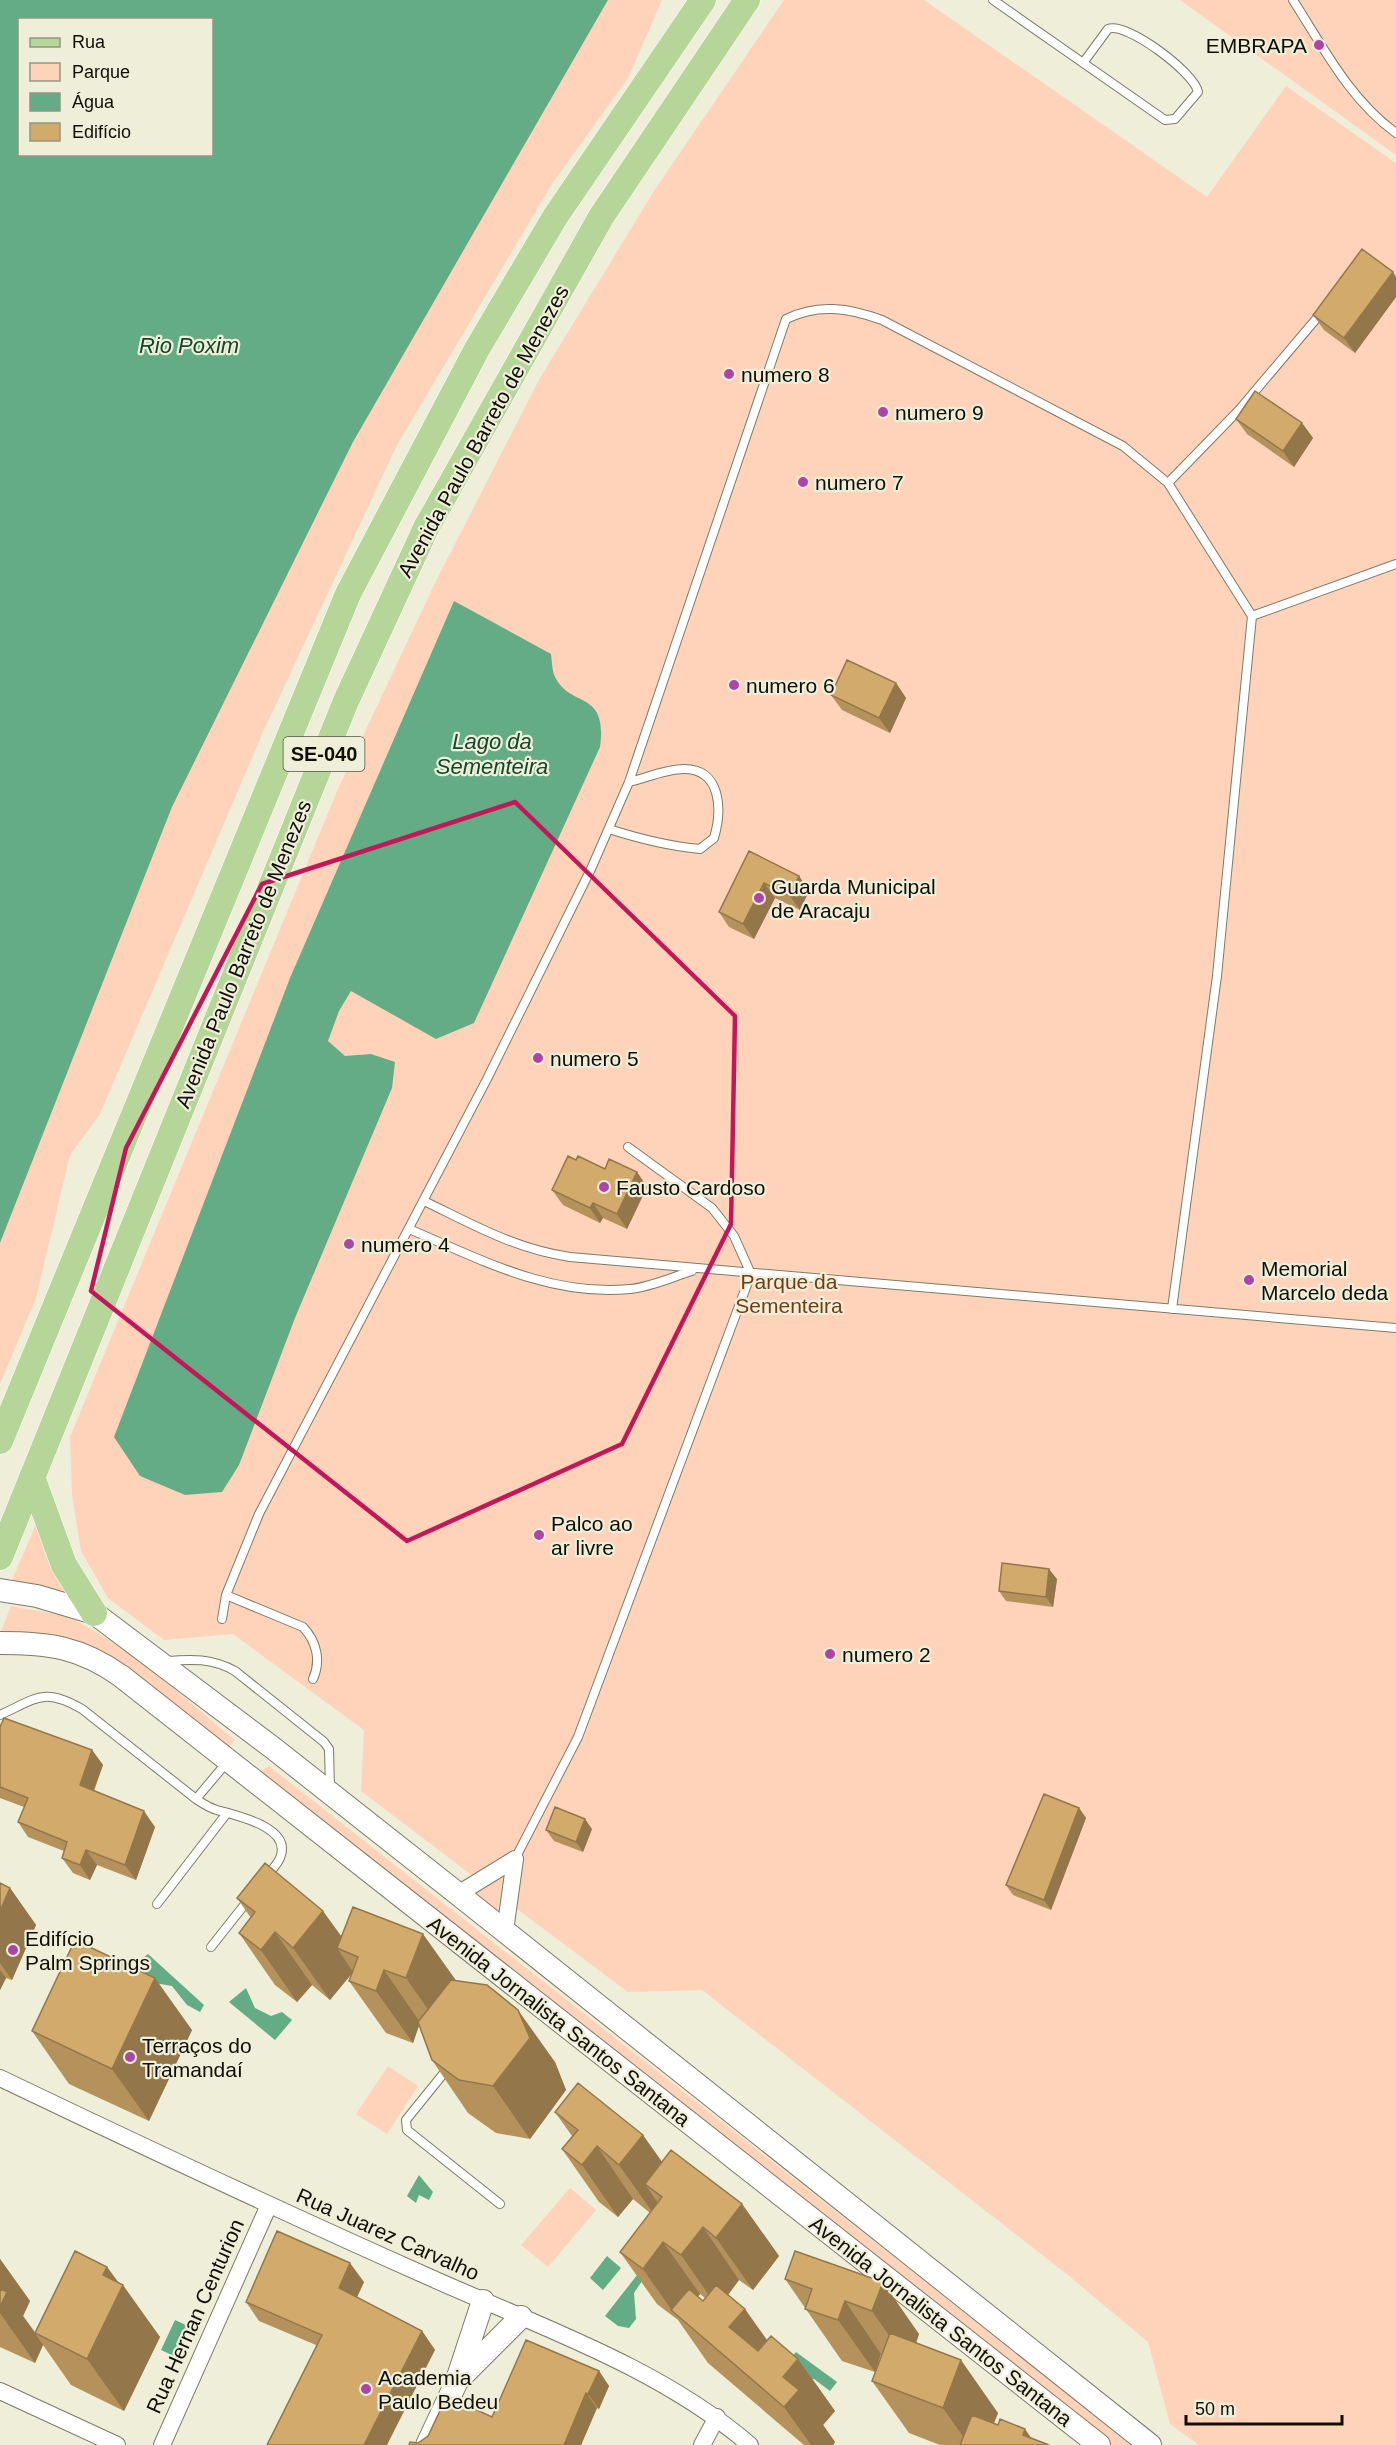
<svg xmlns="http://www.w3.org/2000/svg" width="1396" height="2445" viewBox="0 0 1396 2445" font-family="Helvetica,sans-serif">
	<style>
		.green { fill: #ffd2ba }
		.water { fill: #64ac85; fill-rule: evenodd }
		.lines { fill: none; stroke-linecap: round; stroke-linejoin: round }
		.lane-casing { stroke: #7d7b67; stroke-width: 10 }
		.street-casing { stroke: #7d7b67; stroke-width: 18 }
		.secondary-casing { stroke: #7d7b67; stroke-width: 24 }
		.primary-casing { stroke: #fff; stroke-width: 27 }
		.lane { stroke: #fff; stroke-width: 8 }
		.street { stroke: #fff; stroke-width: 16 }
		.secondary { stroke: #fff; stroke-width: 22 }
		.primary { stroke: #b6d599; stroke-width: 26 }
		.wall { fill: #b5925c; fill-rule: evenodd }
		.shaded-wall { fill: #93774b }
		.building { fill: #d2aa6b; stroke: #93774b; stroke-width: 1.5 }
		.marked { fill: none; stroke: #c2185b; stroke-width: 4.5; stroke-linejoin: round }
		.poi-dot { fill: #ad45a7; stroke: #efeed8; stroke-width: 2 }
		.labels { text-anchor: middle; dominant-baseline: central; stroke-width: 4.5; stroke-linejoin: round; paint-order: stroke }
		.shield { fill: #efeed8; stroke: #525246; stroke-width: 1.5 }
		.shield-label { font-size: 20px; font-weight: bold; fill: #0f0f07 }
		.poi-label { font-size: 21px; fill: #0f0f07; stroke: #efeed8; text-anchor: start }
		.street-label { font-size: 21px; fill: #0f0f07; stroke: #efeed8 }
		.park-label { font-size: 21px; fill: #763a10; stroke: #efeed8 }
		.water-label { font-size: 22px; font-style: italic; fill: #0f482e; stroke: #efeed8 }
	</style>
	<rect width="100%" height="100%" fill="#efeed8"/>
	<path class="green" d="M608,0H662L628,78L552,184L397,445L263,732L100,1114L70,1155L36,1298L0,1384V1243L172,807L353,442Z
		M784,0H924L1207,197L1286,86L1396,163V2445H1199L1170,2424L1148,2342L1063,2271L702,1990L628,1992L501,1897L497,1913L472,1894L486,1886L361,1791L364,1730L233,1634L164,1640L108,1598L81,1551L72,1494L70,1437L338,789L436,581L540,378L654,191Z
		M1180,0H1396V155Z
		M40,1515L72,1597L12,1580Z
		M11,1606C27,1610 44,1611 60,1615C111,1630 192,1705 235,1740L227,1749L128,1671L0,1634Z
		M269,1766L1133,2445H1109L260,1772Z
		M388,2066L418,2086L387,2134L356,2114Z
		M570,2188L596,2210L548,2267L521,2245Z"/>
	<path class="water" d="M0,0H608L353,442L172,807L0,1243ZM20,20H212V154H20Z
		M454,601L551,654C552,661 552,671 555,677C571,709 608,689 600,747L474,1023L436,1039L351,991L339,1011L328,1041L345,1056L371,1054L395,1062L392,1088L295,1318L239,1465L222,1492L185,1495L140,1476L114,1437L290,978Z
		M148,1954L204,2005L200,2012L187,2005L172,1986L149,1982L139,1961Z
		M246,1988L255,2008L271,2016L282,2012L292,2020L275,2040L229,2002Z
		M419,2175L433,2192L429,2200L419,2195L416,2203L407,2196Z
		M607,2256L621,2268L603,2290L590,2278Z
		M641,2270L646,2275L634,2293L636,2319L629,2328L618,2326L605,2316Z
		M175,2320L188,2326L174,2356L161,2350Z
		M796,2352L837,2382L830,2391L814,2379L797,2380L775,2375Z"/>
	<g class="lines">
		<g class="lane-casing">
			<path id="lane" d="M993,0L1165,120L1175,119L1198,92C1195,73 1126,21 1108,29L1083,63
				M1293,0C1323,47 1350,100 1396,133
				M1168,483L1239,410L1322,312
				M1252,616L1396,564
				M609,829C640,839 668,846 700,849L714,838C722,811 722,769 684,769C666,769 646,778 629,782
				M424,1201C474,1225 515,1249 570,1257L1396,1328
				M409,1229C480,1259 550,1297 630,1289C651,1287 672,1277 692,1271
				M226,1595L303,1627C317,1642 321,1661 313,1679
				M222,1619L226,1595L259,1514L487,1079L591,869L629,782L786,319C818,303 849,308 882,320L1123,446L1168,483L1252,616L1217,976L1172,1309
				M166,1661C192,1659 212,1658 235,1671L324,1742L329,1749L330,1788
				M0,1715C37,1698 44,1687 82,1709L196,1799L228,1761
				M196,1799C202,1803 209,1808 217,1810C237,1816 293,1827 280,1858C277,1865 270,1872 266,1877
				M515,1859L578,1737L751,1274L734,1236L712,1208L628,1147
				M157,1904L227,1813
				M211,1947L249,1899
				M448,2068L406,2120L407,2130L500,2204"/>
		</g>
		<g class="street-casing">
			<path id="street" d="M458,1894L515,1859
				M505,1931L515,1859
				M0,2078C142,2146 285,2213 429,2277C538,2326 659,2367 750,2445
				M0,2391L117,2445
				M162,2445L269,2205
				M702,2445L717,2417"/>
		</g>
		<g class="secondary-casing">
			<path id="secondary" d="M0,1590L37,1596L94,1613L273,1748L458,1894L1150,2445
				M0,1643C49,1643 80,1647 121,1676L1099,2445
				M459,2379L521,2317
				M427,2445L456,2383L483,2301"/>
		</g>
		<g class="primary-casing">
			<path id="primary" d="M0,1441L348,594L477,349L555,217L703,0
				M32,1477L64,1565L94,1613
				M0,1557L346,701L426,528L601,217L747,0"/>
		</g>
		<use href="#lane" class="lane"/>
		<use href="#street" class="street"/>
		<use href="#secondary" class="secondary"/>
		<use href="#primary" class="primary"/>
	</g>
	<path class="wall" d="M1396,277V297L1355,353L1324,330L1313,315Z
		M1236,419L1302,423L1313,438L1294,467L1247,434Z
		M896,683L906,698L890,733L842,710L831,695Z
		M749,851L799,876L809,891L800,910L775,898L754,939L729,927L719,912Z
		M576,1160L605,1169L637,1172L647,1187L627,1229L603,1218L600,1223L563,1205L552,1190Z
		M1057,1579L1053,1607L1006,1601L999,1591Z
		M0,1727L92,1750L103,1765L94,1791L155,1827L136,1880L97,1865L90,1880L73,1873L62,1858L64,1851L28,1837L18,1822L24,1807L0,1798Z
		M1079,1808L1086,1818L1051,1910L1013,1895L1006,1885Z
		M592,1829L583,1852L554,1841L546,1830Z
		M0,1883L10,1888L36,1925L12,1980L6,1978L0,1990Z
		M237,1898L341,1936L456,1981L555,2062L566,2090L530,2139L496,2133L468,2113L432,2060L419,2026L413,2043L386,2033L349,1981L353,1972L330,2000L312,1985L297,2002L275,1985L239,1933L251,1918Z
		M192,2030L149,2121L69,2084L32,2031Z
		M555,2112L662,2162L742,2204L779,2256L753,2290L739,2280L728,2295L767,2340L798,2359L835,2411L823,2425L835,2442L833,2445H804L708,2363L678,2320L657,2304L620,2252L650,2213L633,2199L618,2217L599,2202L562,2149L572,2136ZM700,2294L705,2298L703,2301L698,2297Z
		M795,2251L919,2334L916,2343L998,2413L994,2423L1049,2445H940L909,2433L872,2381L882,2354H881L875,2372L842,2361L785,2279Z
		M0,2259L30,2301L23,2316L35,2332L107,2267L160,2337L124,2411L71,2385L43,2345L35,2363L0,2347Z
		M364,2282L357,2297L422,2331L435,2350L316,2345L259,2321L246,2302Z
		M599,2371L609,2386L599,2409L597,2408L581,2445H409L418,2443L492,2417Z"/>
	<path class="shaded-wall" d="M1393,272L1396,277V297L1355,353L1344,338Z
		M1302,423L1313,438L1294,467L1283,451Z
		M896,683L906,698L890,733L879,718Z
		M799,876L809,891L800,910L789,895Z
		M764,883L775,898L754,939L743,924Z
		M637,1172L647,1187L627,1229L617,1214Z
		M593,1203L603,1218L600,1223L590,1208Z
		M1049,1569L1057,1579L1053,1607L1046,1597Z
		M92,1750L103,1765L90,1800L80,1785Z
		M1079,1808L1086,1818L1051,1910L1044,1900Z
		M144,1811L155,1827L136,1880L125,1865Z
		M585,1819L592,1829L583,1852L576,1842Z
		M86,1850L97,1865L90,1880L80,1865Z
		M10,1888L36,1925L12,1980L0,1963V1911Z
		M323,1911L355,1955L337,1948L353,1972L330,2000L293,1948Z
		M275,1932L312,1985L297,2002L261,1950Z
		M423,1934L460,1986L443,2031L406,1978Z
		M0,1970L6,1978L0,1990Z
		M384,1970L420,2022L413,2043L376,1991Z
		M155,1978L192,2030L149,2121L112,2069Z
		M518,2010L555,2062L566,2090L530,2139L493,2086Z
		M643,2135L680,2187L662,2197L645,2184L662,2209L656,2217L619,2165Z
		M597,2146L633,2199L618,2217L582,2165Z
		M742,2204L779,2256L753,2290L716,2238Z
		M703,2227L739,2280L718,2308L681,2255Z
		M663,2242L700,2294L681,2319L673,2312L643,2269Z
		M0,2259L30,2301L23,2316L43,2345L35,2363L0,2313Z
		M350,2263L364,2282L352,2308L339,2288Z
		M107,2267L122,2288L123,2285L160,2337L124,2411L87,2359L103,2275Z
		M883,2282L919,2334L909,2364L872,2311Z
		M845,2301L881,2354L875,2372L838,2320Z
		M745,2309L782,2361L766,2380L729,2327Z
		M422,2331L435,2350L387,2445H364Z
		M798,2359L835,2411L823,2425L835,2442L833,2445H811L784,2407L783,2377Z
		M961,2360L998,2413L985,2445H969L943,2408Z
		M599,2371L609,2386L599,2409L588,2394Z
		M586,2393L597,2408L581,2445H564Z
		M1025,2429L1036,2445L1023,2435Z"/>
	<path class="building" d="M1362,249L1393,272L1344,338L1313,315Z
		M1255,391L1302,423L1283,451L1236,419Z
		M847,660L896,683L879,718L831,695Z
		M749,851L799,876L789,895L764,883L743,924L719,912Z
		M568,1156L576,1160L578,1156L605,1169L609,1159L637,1172L617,1214L593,1203L590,1208L552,1190Z
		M1002,1563L1049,1569L1046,1597L999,1591Z
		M4,1718L92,1750L80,1785L144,1811L125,1865L86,1850L80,1865L62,1858L67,1842L18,1822L28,1798L0,1787V1727Z
		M1044,1794L1079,1808L1044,1900L1006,1885Z
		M555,1807L585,1819L576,1842L546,1830Z
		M265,1863L323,1911L293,1948L275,1932L261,1950L239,1933L255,1912L237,1898Z
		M0,1883L10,1888L0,1911Z
		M353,1907L423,1934L406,1978L384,1970L376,1991L349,1981L358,1957L337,1948Z
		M75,1940L155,1978L112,2069L32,2031Z
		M451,1980L487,1985L518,2010L530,2038L493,2086L459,2080L432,2060L418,2022Z
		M578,2083L643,2135L619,2165L597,2146L582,2165L562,2149L578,2130L555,2112Z
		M671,2150L742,2204L716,2238L703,2227L681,2255L663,2242L643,2269L620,2252L662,2197L645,2184Z
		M277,2231L350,2263L339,2288L422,2331L364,2445H267L322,2335L246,2302Z
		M75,2251L107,2267L103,2275L123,2285L87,2359L35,2333Z
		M795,2251L883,2282L872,2311L845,2301L838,2320L805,2309L812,2289L785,2279Z
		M716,2285L745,2309L729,2327L758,2351L771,2336L798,2359L783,2377L799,2390L784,2407L671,2310L689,2289L703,2301Z
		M0,2289L7,2292L0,2307Z
		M890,2333L961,2360L943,2408L872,2381Z
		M526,2340L599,2371L588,2394L586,2393L564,2445H409L410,2442L418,2443L428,2436L447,2396L492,2417Z
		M972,2415L998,2425L1000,2419L1025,2429L1023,2435L1049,2445H960Z"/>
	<path class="marked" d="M515,802L735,1016L731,1224L622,1444L407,1541L91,1291L126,1148L262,884Z"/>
	<g class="poi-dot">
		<circle cx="1319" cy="45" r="6"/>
		<circle cx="729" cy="374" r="6"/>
		<circle cx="883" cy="412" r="6"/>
		<circle cx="803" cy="482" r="6"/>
		<circle cx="734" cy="685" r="6"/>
		<circle cx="759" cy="898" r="6"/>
		<circle cx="538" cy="1058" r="6"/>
		<circle cx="604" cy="1187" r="6"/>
		<circle cx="349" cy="1244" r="6"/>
		<circle cx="1249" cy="1280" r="6"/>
		<circle cx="539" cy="1535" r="6"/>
		<circle cx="830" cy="1654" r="6"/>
		<circle cx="13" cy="1950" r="6"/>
		<circle cx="130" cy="2057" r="6"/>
		<circle cx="366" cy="2389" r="6"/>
	</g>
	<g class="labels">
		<rect class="shield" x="283.5" y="737" width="81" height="34" rx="4.5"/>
		<g class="shield-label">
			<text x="324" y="754">SE-040</text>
		</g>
		<g class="poi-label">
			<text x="1307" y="45" text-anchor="end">EMBRAPA</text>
			<text x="741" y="374">numero 8</text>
			<text x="895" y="412">numero 9</text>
			<text x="815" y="482">numero 7</text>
			<text x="746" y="685">numero 6</text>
			<text x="771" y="886">Guarda Municipal<tspan x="771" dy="24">de Aracaju</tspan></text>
			<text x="550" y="1058">numero 5</text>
			<text x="616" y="1187">Fausto Cardoso</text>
			<text x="361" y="1244">numero 4</text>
			<text x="1261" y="1268">Memorial<tspan x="1261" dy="24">Marcelo deda</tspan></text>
			<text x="551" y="1523">Palco ao<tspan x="551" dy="24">ar livre</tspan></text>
			<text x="842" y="1654">numero 2</text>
			<text x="25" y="1938">Edifício<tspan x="25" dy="24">Palm Springs</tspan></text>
			<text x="142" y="2045">Terraços do<tspan x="142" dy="24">Tramandaí</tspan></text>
			<text x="378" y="2377">Academia<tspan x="378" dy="24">Paulo Bedeu</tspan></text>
		</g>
		<g class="street-label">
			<text transform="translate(483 431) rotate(-61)">Avenida Paulo Barreto de Menezes</text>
			<text transform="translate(243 954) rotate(-68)">Avenida Paulo Barreto de Menezes</text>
			<text transform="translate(559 2021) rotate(38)">Avenida Jornalista Santos Santana</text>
			<text transform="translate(388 2234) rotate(24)">Rua Juarez Carvalho</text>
			<text transform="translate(195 2316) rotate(-66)">Rua Hernan Centurion</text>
			<text transform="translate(941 2321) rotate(38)">Avenida Jornalista Santos Santana</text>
		</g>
		<g class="park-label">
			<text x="789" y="1281">Parque da<tspan x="789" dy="24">Sementeira</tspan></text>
		</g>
		<g class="water-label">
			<text x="189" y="345">Rio Poxim</text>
			<text x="492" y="741">Lago da<tspan x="492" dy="25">Sementeira</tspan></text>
		</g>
	</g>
	<rect x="18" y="18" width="195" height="138" fill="#efeed8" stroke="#959584" stroke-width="1.5"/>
	<rect x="30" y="38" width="30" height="9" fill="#b6d599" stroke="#959584" stroke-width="1.5"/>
	<text x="72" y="48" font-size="18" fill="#0f0f07">Rua</text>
	<rect x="30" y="63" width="30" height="18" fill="#ffd2ba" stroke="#959584" stroke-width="1.5"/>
	<text x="72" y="78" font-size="18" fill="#0f0f07">Parque</text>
	<rect x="30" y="93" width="30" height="18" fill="#64ac85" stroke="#959584" stroke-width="1.5"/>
	<text x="72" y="108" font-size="18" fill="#0f0f07">Água</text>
	<rect x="30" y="123" width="30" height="18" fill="#d2aa6b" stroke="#959584" stroke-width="1.5"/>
	<text x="72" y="138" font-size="18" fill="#0f0f07">Edifício</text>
	<path d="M1186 2415v9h156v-9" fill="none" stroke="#0f0f07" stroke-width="3"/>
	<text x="1195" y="2415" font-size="18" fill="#0f0f07" stroke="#efeed8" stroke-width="4.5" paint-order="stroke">50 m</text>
</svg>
